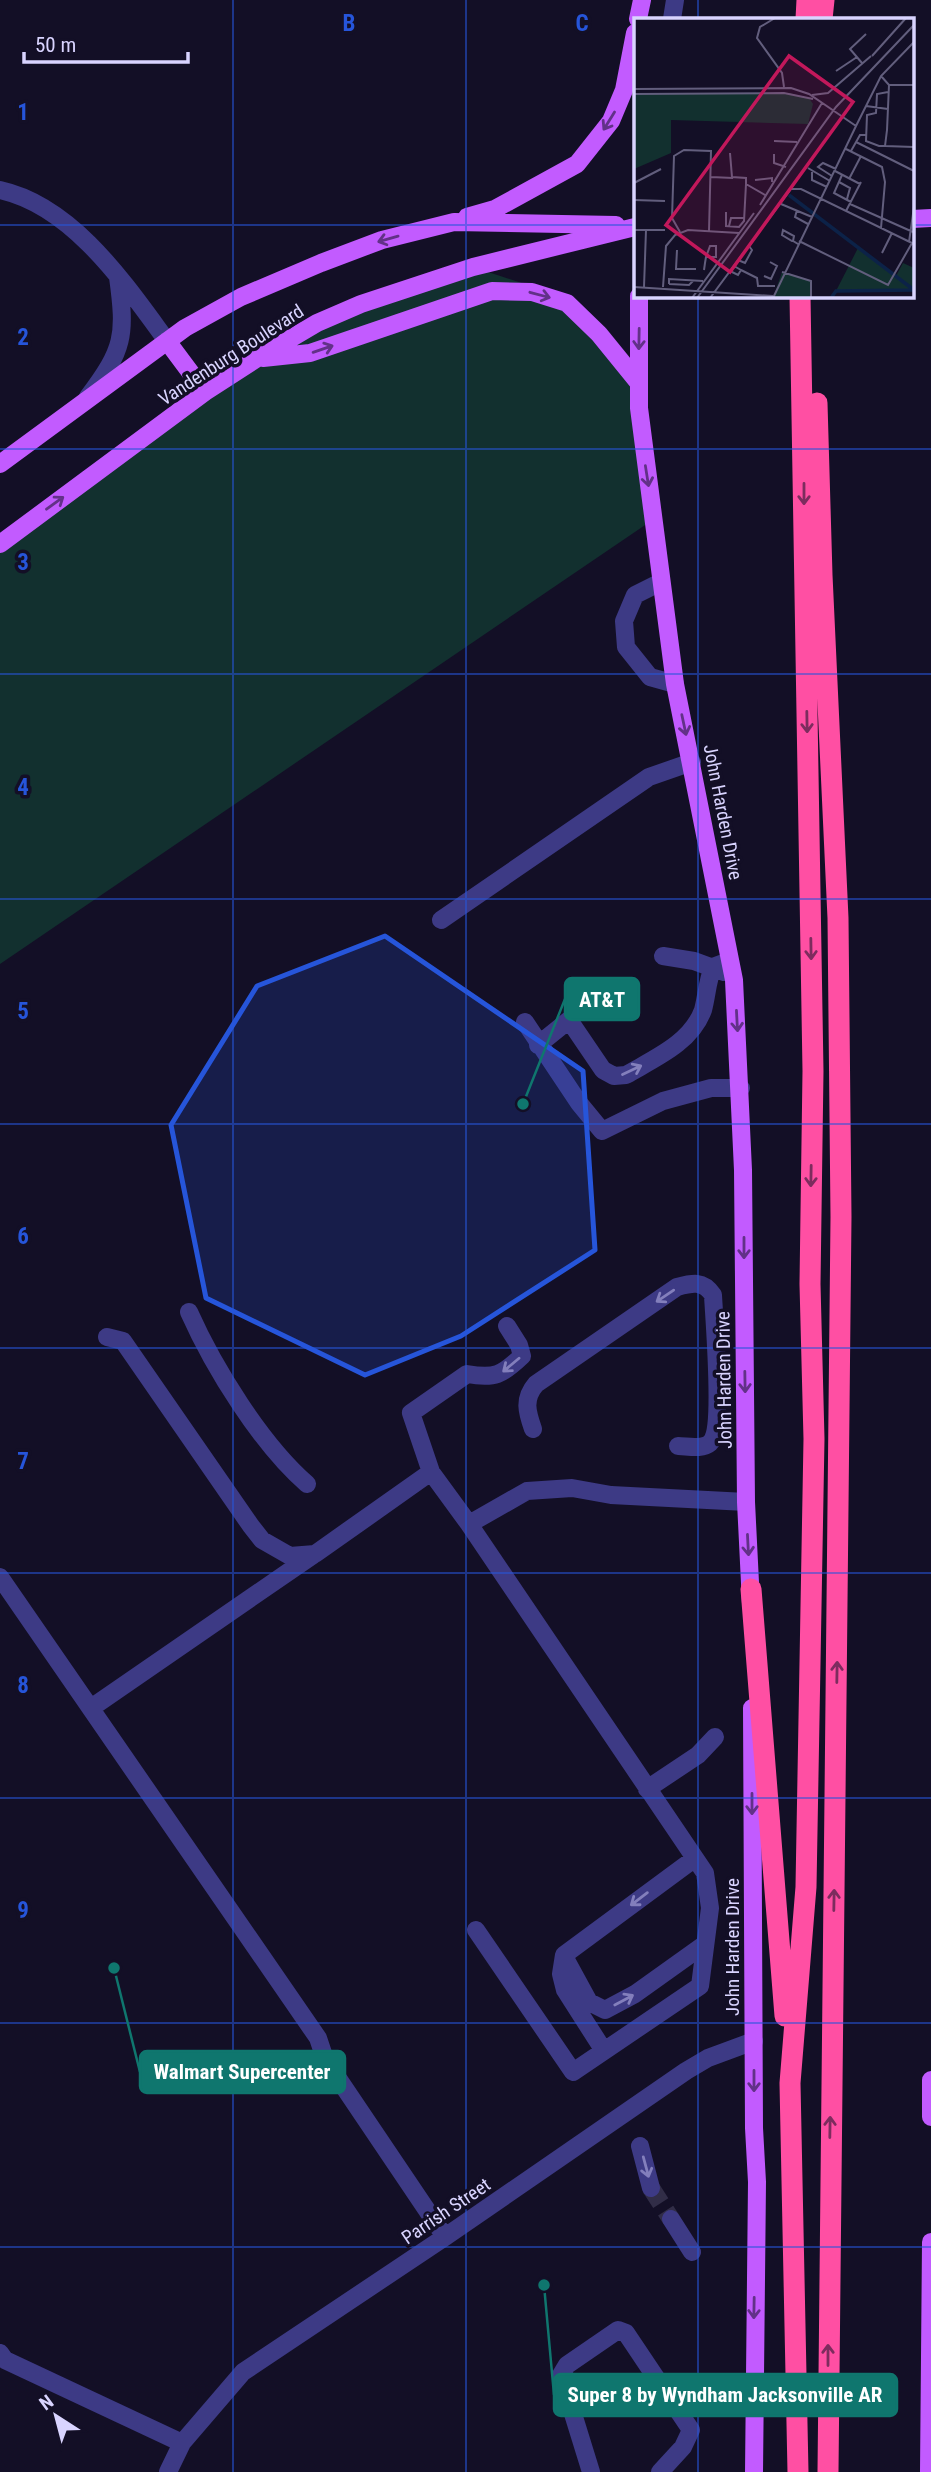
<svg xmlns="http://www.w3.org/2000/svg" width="931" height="2472" viewBox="0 0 931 2472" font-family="'Roboto Condensed',sans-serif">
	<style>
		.green { fill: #12302f }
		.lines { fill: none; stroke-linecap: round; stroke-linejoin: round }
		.minor-tunnel { stroke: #312d47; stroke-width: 18; stroke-dasharray: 18 9; stroke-linecap: butt }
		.minor { stroke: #3d3a85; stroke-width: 18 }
		.major { stroke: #c25bff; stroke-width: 18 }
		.highway { stroke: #ff4fa3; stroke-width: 21 }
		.oneway { stroke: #623188 }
		.oneway2 { stroke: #7d2c5e }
		.oneway3 { stroke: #837fbc }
		.marked { fill: #2655da; fill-opacity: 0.2; stroke: #2655da; stroke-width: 5; stroke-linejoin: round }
		.grid { fill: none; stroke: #2655da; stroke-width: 2; stroke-opacity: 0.55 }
		.labels { text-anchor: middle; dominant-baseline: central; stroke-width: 7; stroke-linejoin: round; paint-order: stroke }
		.street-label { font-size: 19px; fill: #d9d4ff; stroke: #130f26 }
		.inset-river { fill: none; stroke: #0c2248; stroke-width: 3.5 }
		.inset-road { fill: none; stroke: #625e7d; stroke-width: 2 }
		.view { fill: #c2185b; fill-opacity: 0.15; stroke: #c2185b; stroke-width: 3.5 }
		.inset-edge { fill: none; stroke: #d9d4ff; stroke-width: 3.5 }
		.grid-label { font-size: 23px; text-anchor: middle; font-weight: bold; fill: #2655da; stroke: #130f26; stroke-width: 7; stroke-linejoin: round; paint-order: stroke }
		.leader { fill: none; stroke: #0f766e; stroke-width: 2.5 }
		.callout-dot { fill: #0f766e; stroke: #130f26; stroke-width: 2.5 }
		.callout { fill: #0f766e; stroke: #0f766e; stroke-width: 2.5 }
		.callout-label { font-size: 21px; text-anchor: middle; font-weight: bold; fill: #fff }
	</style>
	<rect width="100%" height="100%" fill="#130f26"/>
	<path class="green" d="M473,267L555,294L638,382L654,519L0,964V544L317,323Z"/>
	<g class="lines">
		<path class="minor-tunnel" d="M651,2188L671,2219"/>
		<path class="minor" d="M672,19L675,0
			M0,190C73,206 125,284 167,341
			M88,397C124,349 126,336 118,277
			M661,582L635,595L624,621L626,647L650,677L675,684
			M441,920L649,777L692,762
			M663,956L694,961L724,972
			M525,1022L579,1103L602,1131L663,1101L711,1088H741
			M538,1045L569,1020L603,1070L614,1076L626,1075C655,1058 691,1043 703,1010C707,995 707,982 713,967L729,961
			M189,1312C214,1368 261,1444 307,1484
			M107,1337L123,1341L251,1526L262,1540L290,1556L315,1554L431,1472L469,1524L705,1873L710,1908L700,1986L573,2072L476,1930
			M533,1429C527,1412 523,1399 536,1384L677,1287C692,1283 703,1280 713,1295C714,1318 724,1430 710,1443C702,1450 687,1446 678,1446
			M431,1472L411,1413L467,1374C495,1379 502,1375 522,1356L519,1345L507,1326
			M469,1524L527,1491L572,1488L611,1495L746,1502
			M0,1577L318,2038L325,2059L445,2237
			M91,1708L313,1555
			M647,1789L698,1755L715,1737
			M565,1958L589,2002L605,2010L635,1994L705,1944
			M604,2051L565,1990L561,1974L564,1955L694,1859
			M640,2146L651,2188
			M671,2219L692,2252
			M0,2353L5,2360L182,2443
			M168,2472L182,2443L243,2372L445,2237L686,2071L708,2058L754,2041
			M591,2472L561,2375L567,2365L618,2330L626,2333L691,2430L683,2447L660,2472"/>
		<path class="major" d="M638,19L642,0
			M467,217L495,209L577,164L611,121L624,90L635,33
			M912,219L931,218
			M639,296V408L675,684L734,980L743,1170L746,1502L751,1603
			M167,341L205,392
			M263,358L310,353L492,291L532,292L567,303L599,334L638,382
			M0,464L185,328L241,297L321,263L382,240L454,222L616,225
			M0,544L205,392L256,359L317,323L361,304L473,267L635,227
			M752,1708L754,2128L757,2182L754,2472
			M931,2080V2117
			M929,2472L931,2242"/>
		<path class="highway" d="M806,19L807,0
			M822,19L824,0
			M817,403L822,575L838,918L841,1217L828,2472
			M751,1589L785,2016
			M798,2472L790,2083L806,1887L814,1439L810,1284L813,1071L800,296"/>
	</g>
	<defs><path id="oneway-shaft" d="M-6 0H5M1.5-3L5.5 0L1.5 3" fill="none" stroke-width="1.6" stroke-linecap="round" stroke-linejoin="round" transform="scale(1.75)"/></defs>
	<g class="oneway">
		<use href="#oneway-shaft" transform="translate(609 121) rotate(122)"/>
		<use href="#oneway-shaft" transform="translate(388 239) rotate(164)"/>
		<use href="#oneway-shaft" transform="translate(540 295) rotate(15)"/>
		<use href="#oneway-shaft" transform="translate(639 339) rotate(91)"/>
		<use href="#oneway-shaft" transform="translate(323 349) rotate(-19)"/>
		<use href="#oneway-shaft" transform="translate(647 476) rotate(81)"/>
		<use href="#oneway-shaft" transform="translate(55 503) rotate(-36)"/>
		<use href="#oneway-shaft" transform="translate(684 725) rotate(78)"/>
		<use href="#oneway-shaft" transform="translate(737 1021) rotate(87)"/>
		<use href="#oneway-shaft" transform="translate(744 1248) rotate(90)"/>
		<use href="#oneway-shaft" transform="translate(745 1382) rotate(89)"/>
		<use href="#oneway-shaft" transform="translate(748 1545) rotate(87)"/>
		<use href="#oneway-shaft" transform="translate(752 1804) rotate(90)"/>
		<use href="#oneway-shaft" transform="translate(754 2081) rotate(90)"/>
		<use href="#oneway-shaft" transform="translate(754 2308) rotate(91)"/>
	</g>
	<g class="oneway2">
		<use href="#oneway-shaft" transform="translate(804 494) rotate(90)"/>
		<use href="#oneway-shaft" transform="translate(807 722) rotate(89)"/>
		<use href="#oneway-shaft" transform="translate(811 949) rotate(89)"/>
		<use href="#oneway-shaft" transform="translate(811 1176) rotate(91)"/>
		<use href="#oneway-shaft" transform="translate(837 1672) rotate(-89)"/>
		<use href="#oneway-shaft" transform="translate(834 1900) rotate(-89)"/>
		<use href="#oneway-shaft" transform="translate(830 2127) rotate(-89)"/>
		<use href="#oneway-shaft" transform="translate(828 2355) rotate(-90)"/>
	</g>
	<g class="oneway3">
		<use href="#oneway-shaft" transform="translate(632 1070) rotate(-25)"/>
		<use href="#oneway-shaft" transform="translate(665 1296) rotate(146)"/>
		<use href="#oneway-shaft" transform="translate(511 1365) rotate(140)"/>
		<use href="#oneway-shaft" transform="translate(639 1899) rotate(143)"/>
		<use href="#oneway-shaft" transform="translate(624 2000) rotate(-28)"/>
		<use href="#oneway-shaft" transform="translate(646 2167) rotate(75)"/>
	</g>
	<path class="marked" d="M385,936L583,1071L595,1250L461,1336L365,1375L206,1298L171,1125L257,986Z"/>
	<path class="grid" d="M233,0V2472M466,0V2472M698,0V19M0,225H635M912,225H931M698,296V2472M0,449H931M0,674H931M0,899H931M0,1124H931M0,1348H931M0,1573H931M0,1798H931M0,2023H931M0,2247H931"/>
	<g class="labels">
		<g class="street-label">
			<text transform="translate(231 355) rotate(-33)">Vandenburg Boulevard</text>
			<text transform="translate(723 812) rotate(79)">John Harden Drive</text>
			<text transform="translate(724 1380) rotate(-91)">John Harden Drive</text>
			<text transform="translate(732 1947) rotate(-90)">John Harden Drive</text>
			<text transform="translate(446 2211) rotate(-34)">Parrish Street</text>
		</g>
	</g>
	<g transform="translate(634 18)">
		<rect width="280" height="280" fill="#130f26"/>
		<path d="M155,75L175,80L179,86L174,106L37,102V135L0,151V76ZM224,230L262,258L269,245L280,250V272L202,273ZM148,254L177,263V280H139Z" fill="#12302f"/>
		<path class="inset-river" d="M155,177L280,272M197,280L202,273L280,272"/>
		<path class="inset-road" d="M141,0L126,9L123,20L148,55L150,69M238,38L272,0M228,45L216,31L232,16M202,53L223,39M247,58L255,67H280M0,71L157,70L175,76L222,108L139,280M254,74L243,76L242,95L233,97L232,123L245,128H251L253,112L255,67M0,76L150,75L179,81M178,77L194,75L237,38M232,88L254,91M222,108L247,58L280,24M140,123L163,124M222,124L280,153M251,128L280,129M212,131L248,149L251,164L247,210M217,133L226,117H232M96,135L98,159L112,160V166L131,177M140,136V145L152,149M174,150L196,163M201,153L226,166M178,154V162L193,169M208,157L200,175L217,184M198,158L184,149L189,145L202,151M77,159L99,160M215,161L227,138M121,162L138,160V164M205,164L216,170L213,181M0,165L27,151M0,182L31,183M147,186L178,199M216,186L279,214M126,187L188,85M163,192L161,199L174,206M212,193L227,164M92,194V208L105,209L110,203L112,166M95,208L97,200H110M0,212H31M46,214L38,200L40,138L50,132L77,133L75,213M159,223L160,218L149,212L148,217L158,223H159L164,226M165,223L254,267L278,225M275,224L280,189M43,232L42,251H62M248,235L258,215M104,242L111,245L118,232L115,228M70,252L71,245L72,239L76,228H82V239H72M107,252L123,260L124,268H141M96,253L104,257L107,252L100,248M148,254L177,263V280M130,258L137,261L143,248L136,244M35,266V261L69,263M35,266L55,267L59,263M0,269L139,278M10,269L12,212M29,269L32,228L41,217L54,212L105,215M58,280L120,195M63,280L202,89L280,7M76,280L157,171H167L280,226"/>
		<path class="view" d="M155,38L219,84L96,254L32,207Z"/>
		<rect width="280" height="280" class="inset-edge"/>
	</g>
	<g class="grid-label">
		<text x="349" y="31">B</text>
		<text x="582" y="31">C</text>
		<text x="23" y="120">1</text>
		<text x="23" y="345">2</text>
		<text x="23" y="570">3</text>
		<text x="23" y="795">4</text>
		<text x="23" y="1019">5</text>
		<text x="23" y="1244">6</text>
		<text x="23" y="1469">7</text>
		<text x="23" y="1693">8</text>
		<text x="23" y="1918">9</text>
	</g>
	<path class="leader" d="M523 1104L565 999M114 1968L140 2072M544 2285L554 2395"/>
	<g class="callout-dot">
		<circle cx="523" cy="1104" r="7"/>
		<circle cx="114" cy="1968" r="7"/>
		<circle cx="544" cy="2285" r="7"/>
	</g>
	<g class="callout">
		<rect x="565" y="978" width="74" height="42" rx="7"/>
		<rect x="140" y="2051" width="205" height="42" rx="7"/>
		<rect x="554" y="2374" width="343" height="42" rx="7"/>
	</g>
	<g class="callout-label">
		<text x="602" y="1007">AT&amp;T</text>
		<text x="242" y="2079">Walmart Supercenter</text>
		<text x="725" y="2402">Super 8 by Wyndham Jacksonville AR</text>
	</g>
	<g transform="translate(56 2416) rotate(324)" stroke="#130f26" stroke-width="5" paint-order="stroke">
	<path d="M0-5L12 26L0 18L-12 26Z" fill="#d9d4ff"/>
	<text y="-10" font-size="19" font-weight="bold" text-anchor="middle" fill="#d9d4ff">N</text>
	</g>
	<path d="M24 52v10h164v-10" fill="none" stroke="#d9d4ff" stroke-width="3.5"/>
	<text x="35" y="52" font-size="21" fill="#d9d4ff" stroke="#130f26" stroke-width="5" paint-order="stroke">50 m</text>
</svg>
